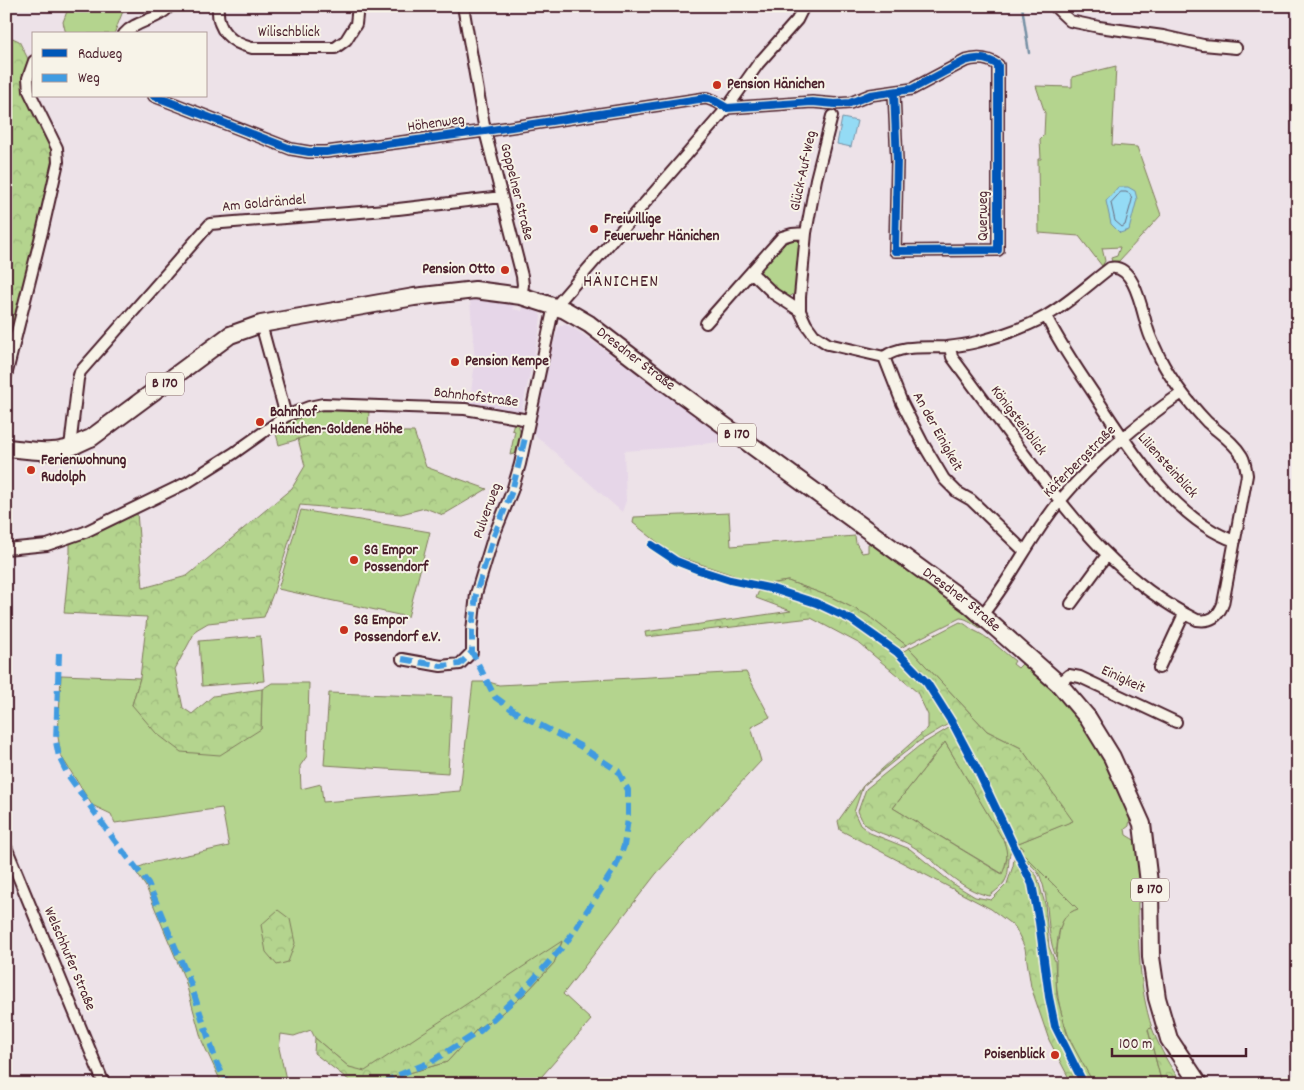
<svg xmlns="http://www.w3.org/2000/svg" width="1304" height="1090" viewBox="0 0 1304 1090" font-family="Dekko,sans-serif">
	<style>
		.built { fill: #e6d6e8 }
		.green { fill: #b4d48e; stroke: #7f7a5c }
		.forest { fill: url(#forest-crowns); stroke: #7f7a5c }
		.water { fill: #94dbf5; stroke: #7690a4 }
		.lines { fill: none; stroke-linecap: round; stroke-linejoin: round }
		.shore { stroke: #686a7c; stroke-width: 1 }
		.stream { stroke: #7690a4; stroke-width: 2.5 }
		.minor-casing { stroke: #4a1f2b; stroke-width: 14 }
		.primary-casing { stroke: #4a1f2b; stroke-width: 20 }
		.minor { stroke: #f7f3e8; stroke-width: 10 }
		.primary { stroke: #f7f3e8; stroke-width: 16 }
		.quiet { stroke: #409be1; stroke-width: 6; stroke-dasharray: 12 6; stroke-linecap: butt }
		.cycleway-casing { stroke: #f7f3e8; stroke-width: 11 }
		.cycleway { stroke: #0057b8; stroke-width: 8 }
		.poi-dot { fill: #c8321e; stroke: #f7f3e8; stroke-width: 2 }
		.labels { text-anchor: middle; dominant-baseline: central; stroke-width: 4; stroke-linejoin: round; paint-order: stroke }
		.shield { fill: #f7f3e8; stroke: #7e5f64; stroke-width: 1 }
		.shield-label { font-size: 14px; font-weight: bold; fill: #4a1f2b }
		.street-label { font-size: 15px; fill: #4a1f2b; stroke: #f7f3e8 }
		.poi-label { font-size: 15px; font-weight: bold; fill: #4a1f2b; stroke: #f7f3e8; text-anchor: start }
		.quarter-label { font-size: 18px; letter-spacing: 1px; fill: #4a1f2b; stroke: #f7f3e8 }
	</style>
	<defs>
		<pattern id="forest-crowns" width="20" height="18" patternUnits="userSpaceOnUse" patternTransform="scale(1.25)"><rect width="20" height="18" fill="#b4d48e"/><path d="M2 6a3 3 0 1 1 6 0M12 15a3 3 0 1 1 6 0" fill="none" stroke="#9cb67b"/></pattern>
	</defs>
	<rect width="100%" height="100%" fill="#ede2e8"/>
	<filter id="ink" filterUnits="userSpaceOnUse"><feTurbulence type="fractalNoise" baseFrequency=".02" numOctaves="2"/><feDisplacementMap in="SourceGraphic" scale="10" xChannelSelector="R" yChannelSelector="G"/><feConvolveMatrix kernelMatrix="1 2 1 2 8 2 1 2 1" color-interpolation-filters="sRGB"/></filter>
	<g filter="url(#ink)">
		<path class="built" d="M470,300H489L514,303L513,309L522,311L523,307L534,310L538,311L541,316L539,333L521,413L469,406L475,363Z
			M565,324L575,329L732,440L682,447L624,451L626,501L622,512L534,434L531,429L558,327Z"/>
		<path class="green" d="M69,6H125L114,34H66L63,22Z
			M1116,66L1112,145L1137,147L1161,215L1119,261L1112,262L1111,258L1117,256L1120,247L1102,248L1105,261L1102,266L1079,236L1039,233L1038,159H1041L1040,139L1044,135L1045,113L1036,86L1072,87V77Z
			M790,237L801,242L795,293L788,298C776,293 762,282 759,270L781,243Z
			M321,409L369,410L368,431H325L279,445L275,430L302,413Z
			M514,422L518,424L521,434L518,453L510,455L515,431L512,430Z
			M301,510L430,532L408,617L278,589Z
			M729,513L731,546L855,536L856,543L862,553L868,552V544L875,542L960,609L983,629C975,626 968,618 960,618L906,645L867,615L831,597L788,581L762,585L674,555L633,523L634,517Z
			M960,622C965,623 968,627 973,630C989,637 1001,650 1015,661L1013,664L1018,668L1023,663L1047,680L1061,695L1097,743L1130,816L1129,826L1125,829L1126,835L1136,841L1142,902H1138C1138,944 1139,988 1152,1028L1148,1030L1162,1084H1094C1065,1039 1050,996 1058,942C1060,926 1061,915 1077,909L1021,852V846L1017,848L1016,844L1072,821L1021,748L987,731L909,648Z
			M260,636L264,681L202,686L199,641Z
			M746,672L770,717L751,727L761,761L656,874L563,994L591,1020L535,1084H371L447,1062L478,1028L498,1016L525,994L554,963L562,942L365,1072L349,1067L315,1038L311,1030L294,1036L281,1034L279,1048L287,1084H222L202,1041L185,980L146,887L134,869L150,863L229,846L222,808L115,823L111,814L92,805L61,756L58,737L61,675L140,678L132,705L261,729L262,689L272,683H309L307,756L300,766L301,789L321,784L323,802L460,791L473,682H489L499,685Z
			M329,693L452,697L448,773L324,765Z
			M945,742L1003,839L1008,853L1003,874L893,808Z"/>
		<path class="forest" d="M6,35L19,41L29,61L26,77L55,151L56,160L6,369Z
			M325,431L414,432L426,467L487,489L443,515L425,508L401,514L300,505L274,591L264,617L208,623L196,630L175,669L183,708L192,714L213,696L262,689L261,729L220,755L181,752L156,733L132,705L140,678L147,617L64,613L70,552V544L137,512L143,588L187,576L292,488L305,466L298,439Z
			M788,581L831,597L867,615L906,645L897,650L852,617L817,601L762,585Z
			M760,588L815,605L851,622L895,653L925,684L950,723L918,742L863,786L854,812L860,825L870,833L910,849L952,883L975,897L991,900L1007,884L1013,866L1015,850L1030,885L1037,922L1048,998L1054,1028L1082,1084H1072L1049,1040L1031,987L1025,948L1015,927L991,909L840,830L838,821L863,786L928,728V715L917,692L860,644L811,618L646,637L645,632L791,611L756,598Z
			M909,648L987,731L1021,748L1073,821L1016,844L955,721L928,681L900,653Z
			M952,726L1008,837L1002,838L945,742L893,808L1002,874C1008,862 1008,854 1004,841H1010L1013,846C1006,856 1011,871 1005,881C1002,887 995,891 990,896C958,890 939,862 912,846C898,837 879,835 866,825C862,821 860,816 858,811L866,789L919,746Z
			M1021,846L1023,848L1021,852L1078,909C1057,915 1058,939 1056,957C1045,932 1051,902 1040,876C1037,870 1031,865 1027,861H1023L1017,848Z
			M1024,863L1027,864L1037,876L1045,904L1049,947L1055,961L1057,997L1068,1037L1094,1084H1086L1057,1026L1050,997L1033,883Z
			M278,910L290,919L295,943L288,962L277,965L266,952L261,925Z
			M562,941L554,963L525,994L498,1016L478,1028L447,1062L371,1084H354L314,1053L315,1038L349,1067L365,1071Z
			M1152,1028C1160,1049 1169,1066 1183,1084H1162L1148,1029Z"/>
		<path class="water" d="M842,118L857,121L851,147L837,144Z
			M1118,187H1128L1135,191L1137,199L1129,230L1120,233L1111,224L1106,201Z"/>
		<g class="lines">
			<path class="shore" d="M1121,192H1126L1130,194L1132,200L1125,225L1122,227L1115,221L1111,203Z"/>
			<path class="stream" d="M1022,6L1029,53"/>
			<g class="minor-casing">
				<path id="minor" d="M218,6C216,30 231,43 252,48H335L346,40L356,24L358,6
					M463,6L485,131L522,276L523,285L521,296
					M1054,6L1070,21L1099,27L1163,36L1203,45L1236,48
					M124,34C136,20 157,21 170,6
					M154,96L291,149L309,152H326L485,131L706,98L715,101L727,108L812,102L835,104L850,103L870,95L912,89L965,61C977,57 988,58 998,65V250L895,251L897,161L894,93
					M806,233L800,297V311L806,324L814,335L828,344L884,357
					M751,272L774,294L800,311
					M1046,316C1060,344 1077,369 1094,394C1126,444 1175,521 1235,541
					M706,323L782,237L792,234L806,233L816,179L832,116
					M261,324L286,416
					M884,357C902,344 926,348 947,347C957,346 968,344 977,342C1000,336 1025,328 1046,316C1069,303 1089,284 1110,268C1135,263 1142,312 1148,330C1151,340 1156,349 1160,358C1172,382 1189,403 1207,422C1219,433 1234,442 1242,456C1245,461 1246,469 1247,475L1223,604C1218,617 1211,622 1197,620C1123,584 1075,522 1027,458C1002,425 977,391 952,357L950,347
					M884,357L902,403L922,442L944,479L957,492L971,500L1024,551
					M6,376L43,228L58,162L57,148L29,91L28,78L34,61
					M70,447L78,379L80,372L210,224L398,209L502,197
					M6,549L47,545L85,532L188,482L234,453L286,416L309,407L323,404L465,409L529,420
					M1071,604L1107,555
					M982,615C1011,580 1030,537 1059,502C1092,462 1139,422 1182,393
					M402,659L441,666L460,664L472,652V631L476,594L493,538L512,491L520,464L552,315L560,301L727,108L758,64L797,20L804,6
					M1159,668L1184,614
					M1059,684L1069,675L1080,677L1176,722
					M6,847L104,1084"/>
			</g>
			<g class="primary-casing">
				<g id="primary">
					<path id="s1" d="M6,448C25,449 47,454 66,449C74,446 83,441 91,438L230,335L261,324L414,297L475,290L521,296L565,310L589,324L662,380L970,605L1059,684L1088,718L1112,757L1142,824L1150,891L1151,957L1157,998L1169,1039L1199,1084"/>
				</g>
			</g>
			<use href="#minor" class="minor"/>
			<use href="#primary" class="primary"/>
			<path class="quiet" d="M59,653L56,742L59,757L68,775L115,841L148,883L190,982L217,1064L228,1084
				M402,659L441,666L460,664L472,652
				M383,1084L396,1076L431,1062L480,1031L523,991L566,943L616,866L624,846L628,819V790L618,771L580,746L517,713L495,697L472,652V631L476,594L493,538L512,491L526,434"/>
			<g class="cycleway-casing">
				<path id="cycleway" d="M154,96L291,149L309,152H326L485,131L706,98L715,101L727,108L812,102L835,104L850,103L870,95L912,89L965,61C977,57 988,58 998,65V250L895,251L897,161L894,93
					M652,545L676,561L699,570L730,580L773,589L816,603L852,620L897,652L927,683L953,724L979,773L1032,884L1039,922L1049,997L1055,1026L1084,1084"/>
			</g>
			<use href="#cycleway" class="cycleway"/>
		</g>
	</g>
	<g class="poi-dot">
		<circle cx="717" cy="85" r="5"/>
		<circle cx="594" cy="229" r="5"/>
		<circle cx="505" cy="270" r="5"/>
		<circle cx="455" cy="362" r="5"/>
		<circle cx="260" cy="422" r="5"/>
		<circle cx="31" cy="470" r="5"/>
		<circle cx="354" cy="560" r="5"/>
		<circle cx="344" cy="630" r="5"/>
		<circle cx="1055" cy="1055" r="5"/>
	</g>
	<g class="labels">
		<g class="shield">
			<rect x="146" y="372.5" width="38" height="23" rx="4"/>
			<rect x="718" y="423.5" width="38" height="23" rx="4"/>
			<rect x="1131" y="878.5" width="38" height="23" rx="4"/>
		</g>
		<g class="shield-label">
			<text x="165" y="384">B 170</text>
			<text x="737" y="435">B 170</text>
			<text x="1150" y="890">B 170</text>
		</g>
		<g class="street-label">
			<text x="289" y="33">Wilischblick</text>
			<text transform="translate(436 124) rotate(-8)">Höhenweg</text>
			<text transform="translate(804 171) rotate(-78)">Glück-Auf-Weg</text>
			<text transform="translate(516 192) rotate(76)">Goppelner Straße</text>
			<text transform="translate(264 204) rotate(-5)">Am Goldrändel</text>
			<text transform="translate(984 216) rotate(-90)">Querweg</text>
			<text stroke="none"><textPath href="#s1" startOffset="689">Dresdner Straße</textPath></text>
			<text transform="translate(476 398) rotate(7)">Bahnhofstraße</text>
			<text transform="translate(1018 421) rotate(53)">Königsteinblick</text>
			<text transform="translate(937 432) rotate(61)">An der Einigkeit</text>
			<text transform="translate(1080 462) rotate(-45)">Käferbergstraße</text>
			<text transform="translate(1167 466) rotate(48)">Liliensteinblick</text>
			<text transform="translate(488 511) rotate(-70)">Pulverweg</text>
			<text stroke="none"><textPath href="#s1" startOffset="1094">Dresdner Straße</textPath></text>
			<text transform="translate(1123 680) rotate(25)">Einigkeit</text>
			<text transform="translate(69 959) rotate(67)">Welschhufer Straße</text>
		</g>
		<g class="poi-label">
			<text x="727" y="85">Pension Hänichen</text>
			<text x="604" y="220">Freiwillige<tspan x="604" dy="17">Feuerwehr Hänichen</tspan></text>
			<text x="495" y="270" text-anchor="end">Pension Otto</text>
			<text x="465" y="362">Pension Kempe</text>
			<text x="270" y="413">Bahnhof<tspan x="270" dy="17">Hänichen-Goldene Höhe</tspan></text>
			<text x="41" y="461">Ferienwohnung<tspan x="41" dy="17">Rudolph</tspan></text>
			<text x="364" y="551">SG Empor<tspan x="364" dy="17">Possendorf</tspan></text>
			<text x="354" y="621">SG Empor<tspan x="354" dy="17">Possendorf e.V.</tspan></text>
			<text x="1045" y="1055" text-anchor="end">Poisenblick</text>
		</g>
		<g class="quarter-label">
			<text x="621" y="282">HÄNICHEN</text>
		</g>
	</g>
	<rect width="1304" height="1090" fill="none" stroke="#f7f3e8" stroke-width="25"/>
	<rect x="12" y="12" width="1279" height="1065" fill="none" stroke="#4a1f2b" stroke-width="2" filter="url(#ink)"/>
	<rect x="32" y="32" width="175" height="65" fill="#f7f3e8" stroke="#b29e9c"/>
	<rect x="42" y="49" width="25" height="8" fill="#0057b8" stroke="#b29e9c"/>
	<text x="78" y="58" font-size="15" fill="#4a1f2b">Radweg</text>
	<rect x="42" y="74" width="25" height="8" fill="#409be1" stroke="#b29e9c"/>
	<text x="78" y="82" font-size="15" fill="#4a1f2b">Weg</text>
	<path d="M1112 1048v8h134v-8" fill="none" stroke="#4a1f2b" stroke-width="2.5"/>
	<text x="1119" y="1048" font-size="15" fill="#4a1f2b" stroke="#f7f3e8" stroke-width="4" paint-order="stroke">100 m</text>
</svg>
